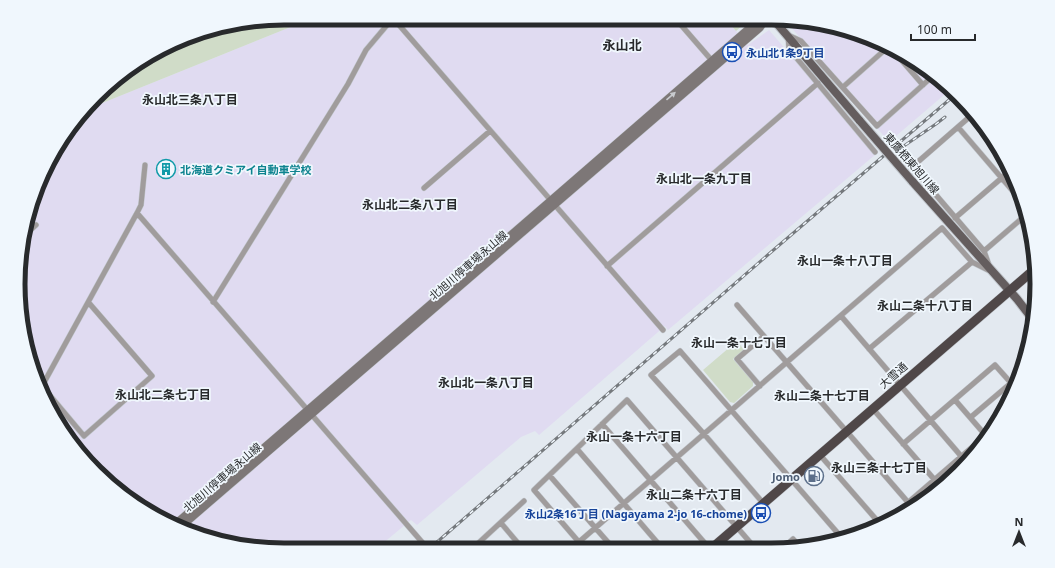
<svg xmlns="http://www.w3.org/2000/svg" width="1055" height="568" viewBox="0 0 1055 568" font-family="'Noto Sans','Noto Sans JP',sans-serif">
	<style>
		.industrial { fill: #e0dbf1 }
		.green { fill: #d0dcc8 }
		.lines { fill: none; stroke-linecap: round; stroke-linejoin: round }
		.street-casing { stroke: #c1c7cd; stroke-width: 6 }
		.secondary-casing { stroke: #c1c7cd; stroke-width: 8 }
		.primary-casing { stroke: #c1c7cd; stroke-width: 10 }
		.highway-casing { stroke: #c1c7cd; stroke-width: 10 }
		.street { stroke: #a09c9c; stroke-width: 5 }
		.secondary { stroke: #7d7777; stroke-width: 7 }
		.primary { stroke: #645d5e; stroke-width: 8 }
		.highway { stroke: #4f4748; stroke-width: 9 }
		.rail-casing { stroke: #75797d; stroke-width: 3 }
		.rail { stroke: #f0f7fd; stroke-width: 1.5; stroke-dasharray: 4.5; stroke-linecap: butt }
		.primary-bridge-casing { stroke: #c1c7cd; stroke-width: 10; stroke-linecap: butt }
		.primary-bridge { stroke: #645d5e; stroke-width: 8 }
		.oneway { fill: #c8cace }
		.labels { text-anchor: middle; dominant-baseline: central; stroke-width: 3.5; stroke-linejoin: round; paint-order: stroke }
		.transit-label { font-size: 11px; font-weight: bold; fill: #164399; stroke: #f0f7fd; text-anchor: start }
		.street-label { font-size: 11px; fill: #282a2c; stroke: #f0f7fd }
		.culture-label { font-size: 11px; font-weight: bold; fill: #0d838f; stroke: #f0f7fd; text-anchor: start }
		.service-label { font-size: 11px; font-weight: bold; fill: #4e5e75; stroke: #f0f7fd; text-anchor: end }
		.neighbourhood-label { font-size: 12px; font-weight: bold; fill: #282a2c; stroke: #f0f7fd }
		.quarter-label { font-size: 13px; font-weight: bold; fill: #282a2c; stroke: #f0f7fd }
		.rim { fill: none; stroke: #282a2c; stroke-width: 5 }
	</style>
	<rect width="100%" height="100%" fill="#e3e9f0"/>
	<path class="industrial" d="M313,18H725L748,45L769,30L876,154L668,330L665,326L539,435L535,431L521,437L417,525L411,520L376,549H267L215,541L151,514L84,460L38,386L19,302L27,215L63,136L90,108Z
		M784,19L840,27L904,54L946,84L951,89L889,142Z"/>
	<path class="green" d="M284,18H313L90,108L122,73L198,32Z
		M725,18L750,19L736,31Z
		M737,341L744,350L733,359L753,382V386L734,403L730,402L703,370Z"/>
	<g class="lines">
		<g class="street-casing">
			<path id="street" d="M393,18L663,330
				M675,18L714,63
				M788,35L801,41L877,126L934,75
				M788,36L789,49L875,152
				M891,48L923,85
				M843,87L888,47
				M974,113L912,167L984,251L989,265
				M958,127L1023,203
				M424,188L490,131
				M137,213L428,549
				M955,218L1011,170
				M25,235L36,225
				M984,251L1027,214
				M607,266L818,83
				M213,302L348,84L366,50L393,18
				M737,305L913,508
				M841,316L967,463
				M869,349L972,262L988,270
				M42,386L84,436L152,376L89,303
				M760,386L737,359L764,336
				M41,388L137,213L141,205L145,165
				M955,400L987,437
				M873,409L940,486
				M602,424L709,548
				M903,444L995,365L1011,383L971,417
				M577,449L662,548
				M820,455L881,525
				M550,476L613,548
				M763,503L704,434L651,375L680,351L842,538
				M501,523L523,549
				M882,525L992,430
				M572,548L942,228L972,262
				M584,548L534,490L627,400L755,548
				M783,548L793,539L801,548
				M472,549L524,501"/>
		</g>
		<g class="secondary-casing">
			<path id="secondary" d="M175,524L551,200L755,23L762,19
				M181,527L760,28L766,19"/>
		</g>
		<g class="primary-casing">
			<path id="primary" d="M773,19L860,121
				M912,181L1017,299L1034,321"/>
		</g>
		<g class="highway-casing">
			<path id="highway" d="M712,548L1036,268"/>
		</g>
		<use href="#street" class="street"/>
		<use href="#secondary" class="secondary"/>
		<use href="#primary" class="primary"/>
		<use href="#highway" class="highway"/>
		<g class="rail-casing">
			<path id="rail" d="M898,150L936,124L945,117
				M429,549L770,253L956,94"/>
		</g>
		<use href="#rail" class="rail"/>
		<g class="primary-bridge-casing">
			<path id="primary-bridge" d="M860,121L912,181"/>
		</g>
		<use href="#primary-bridge" class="primary-bridge"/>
	</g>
	<defs><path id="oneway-solid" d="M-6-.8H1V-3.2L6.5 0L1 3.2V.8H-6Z"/></defs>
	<use class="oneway" href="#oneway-solid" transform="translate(671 96) rotate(-41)"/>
	<defs>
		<g id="bus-ring" transform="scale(1)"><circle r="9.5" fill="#f0f7fd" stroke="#1a4fb4" stroke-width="1.5"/><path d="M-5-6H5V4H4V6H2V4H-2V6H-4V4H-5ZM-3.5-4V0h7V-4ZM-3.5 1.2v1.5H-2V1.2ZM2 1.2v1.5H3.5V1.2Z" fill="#1a4fb4"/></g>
		<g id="building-ring" transform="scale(1)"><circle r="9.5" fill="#f0f7fd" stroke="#0f9aa8" stroke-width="1.5"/><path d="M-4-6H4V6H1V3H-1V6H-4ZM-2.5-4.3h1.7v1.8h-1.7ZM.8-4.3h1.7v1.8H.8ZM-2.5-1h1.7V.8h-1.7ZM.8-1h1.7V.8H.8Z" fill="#0f9aa8"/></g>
		<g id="fuel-ring" transform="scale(1)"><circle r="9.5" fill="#f0f7fd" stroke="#5c6f8a" stroke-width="1.5"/><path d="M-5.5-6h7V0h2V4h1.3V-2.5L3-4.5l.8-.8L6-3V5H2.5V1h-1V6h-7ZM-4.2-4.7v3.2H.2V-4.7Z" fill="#5c6f8a"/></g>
	</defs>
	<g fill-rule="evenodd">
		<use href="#bus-ring" x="732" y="52"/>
		<use href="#building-ring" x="166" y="169"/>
		<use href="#fuel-ring" x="814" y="476"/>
		<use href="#bus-ring" x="761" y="513"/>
	</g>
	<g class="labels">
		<g class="transit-label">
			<text x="746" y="52">永山北1条9丁目</text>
			<text x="747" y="513" text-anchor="end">永山2条16丁目 (Nagayama 2-jo 16-chome)</text>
		</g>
		<g class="street-label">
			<text transform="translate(912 163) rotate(49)">東鷹栖東旭川線</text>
			<text transform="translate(468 265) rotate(-41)">北旭川停車場永山線</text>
			<text transform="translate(893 375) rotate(-41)">大雪通</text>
			<text transform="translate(222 477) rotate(-41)">北旭川停車場永山線</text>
		</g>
		<g class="culture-label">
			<text x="180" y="169">北海道クミアイ自動車学校</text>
		</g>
		<g class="service-label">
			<text x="800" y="476">Jomo</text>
		</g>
		<g class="neighbourhood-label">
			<text x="190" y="99">永山北三条八丁目</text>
			<text x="704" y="178">永山北一条九丁目</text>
			<text x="410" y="204">永山北二条八丁目</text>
			<text x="845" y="260">永山一条十八丁目</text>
			<text x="925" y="305">永山二条十八丁目</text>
			<text x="739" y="342">永山一条十七丁目</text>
			<text x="486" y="382">永山北一条八丁目</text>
			<text x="163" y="394">永山北二条七丁目</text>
			<text x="822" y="395">永山二条十七丁目</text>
			<text x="634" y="436">永山一条十六丁目</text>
			<text x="879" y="467">永山三条十七丁目</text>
			<text x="694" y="494">永山二条十六丁目</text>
		</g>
		<g class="quarter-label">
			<text x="622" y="45">永山北</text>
		</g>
	</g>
	<path d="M0 0H1055V568H0ZM284 25H771A259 259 0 0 1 1030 284V284A259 259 0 0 1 771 543H284A259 259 0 0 1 25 284V284A259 259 0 0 1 284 25Z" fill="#f0f7fd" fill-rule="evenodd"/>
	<path class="rim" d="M284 25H771A259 259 0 0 1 1030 284V284A259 259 0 0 1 771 543H284A259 259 0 0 1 25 284V284A259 259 0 0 1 284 25Z"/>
	<g transform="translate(1019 532)" stroke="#f0f7fd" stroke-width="3" paint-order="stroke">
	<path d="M0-3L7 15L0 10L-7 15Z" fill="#282a2c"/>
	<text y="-6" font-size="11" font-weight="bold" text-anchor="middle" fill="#282a2c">N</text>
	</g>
	<path d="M911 34v6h64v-6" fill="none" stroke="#282a2c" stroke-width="2"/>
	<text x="917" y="34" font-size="12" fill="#282a2c" stroke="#f0f7fd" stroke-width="3" paint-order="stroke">100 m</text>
</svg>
